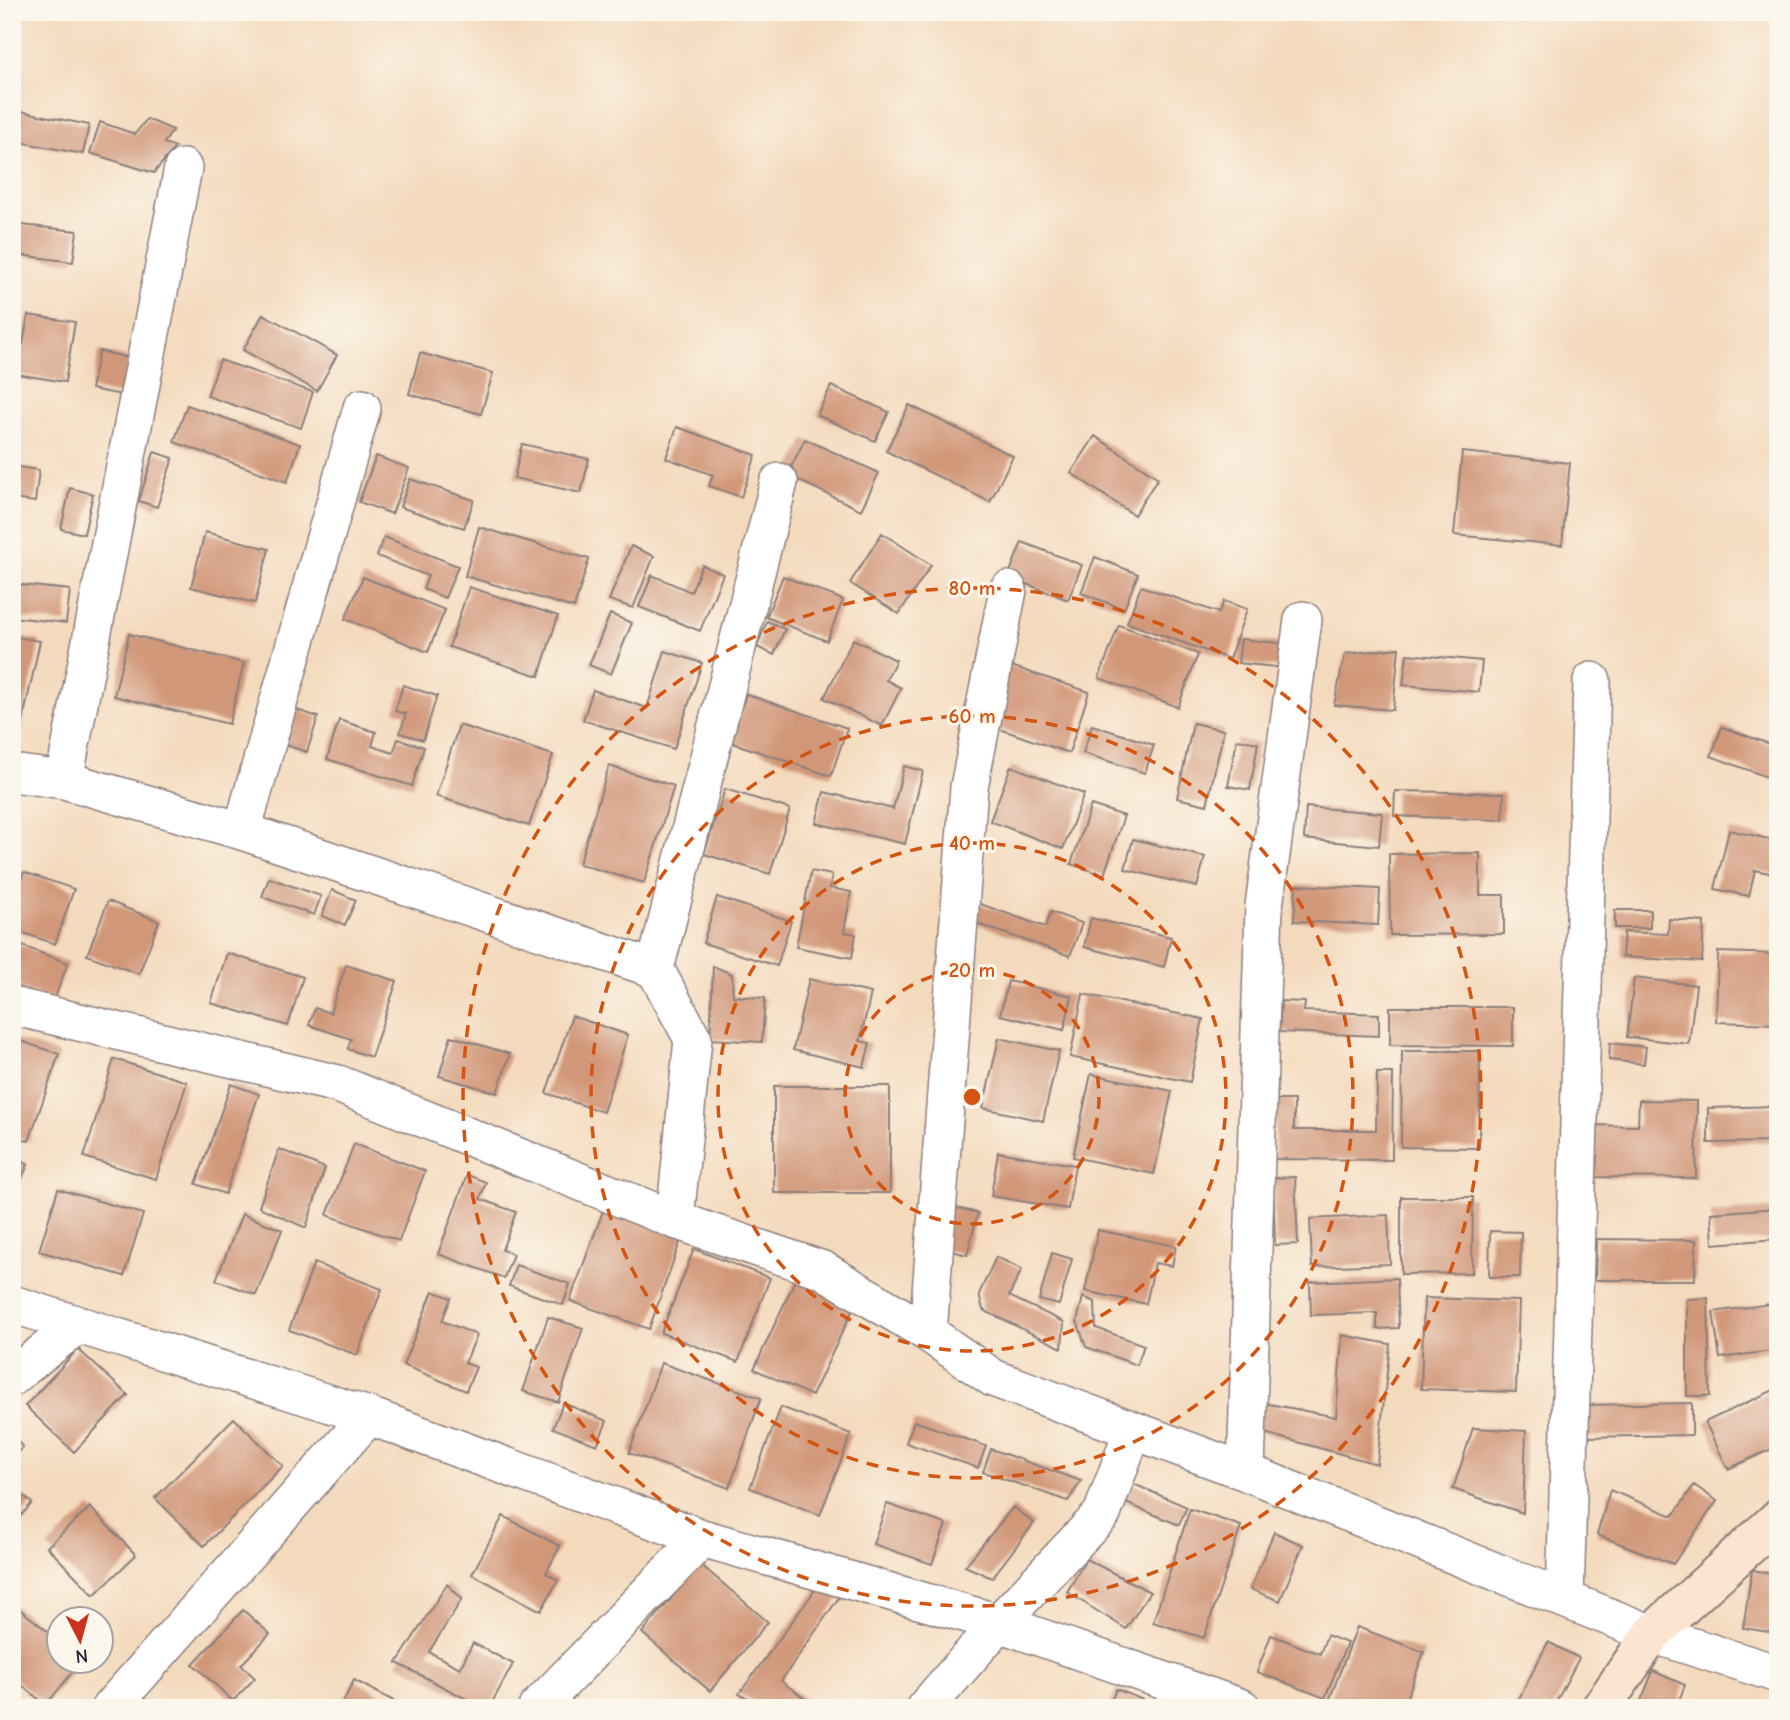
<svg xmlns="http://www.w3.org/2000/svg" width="1790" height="1720" viewBox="0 0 1790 1720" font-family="'Comic Neue',sans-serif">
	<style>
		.building { fill: #d19779 }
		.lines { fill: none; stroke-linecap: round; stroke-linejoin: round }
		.street-casing { stroke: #8b7e7c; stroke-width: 40 }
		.secondary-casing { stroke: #8b7e7c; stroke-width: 42 }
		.street { stroke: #fff; stroke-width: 37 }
		.secondary { stroke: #fce5d0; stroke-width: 38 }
		.ring { fill: none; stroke: #d45411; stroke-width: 3.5; stroke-dasharray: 12 9 }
		.centre { fill: #d45411; stroke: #fbf7ec; stroke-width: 3.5 }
		.ring-label { font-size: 21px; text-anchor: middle; font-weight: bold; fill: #d45411; stroke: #fbf7ec; stroke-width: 6; stroke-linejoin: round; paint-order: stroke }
	</style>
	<rect width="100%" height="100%" fill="#fbf7ec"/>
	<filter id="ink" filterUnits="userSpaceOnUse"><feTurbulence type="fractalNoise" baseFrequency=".0143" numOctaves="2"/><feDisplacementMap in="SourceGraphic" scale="14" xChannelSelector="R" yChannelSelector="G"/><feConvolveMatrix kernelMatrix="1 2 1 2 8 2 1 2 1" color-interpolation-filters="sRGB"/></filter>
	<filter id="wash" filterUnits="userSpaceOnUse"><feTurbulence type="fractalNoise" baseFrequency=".00686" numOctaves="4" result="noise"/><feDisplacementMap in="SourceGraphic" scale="28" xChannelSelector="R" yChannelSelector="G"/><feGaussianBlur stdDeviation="1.57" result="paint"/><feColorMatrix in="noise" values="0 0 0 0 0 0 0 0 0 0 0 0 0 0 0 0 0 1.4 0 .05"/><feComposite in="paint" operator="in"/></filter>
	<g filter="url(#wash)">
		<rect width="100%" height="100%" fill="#f4dabd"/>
		<g id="blocks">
			<path class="building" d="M20,111L89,125L83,154L14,141Z
				M147,119L173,130L164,143L175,147L154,173L90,153L100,122L135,134Z
				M12,224L77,231L73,262L12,254Z
				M263,314L337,355L317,391L243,350Z
				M28,315L75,322L65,382L16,374L12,389V342L23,344Z
				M99,351L130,358L122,395L91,389Z
				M420,353L493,373L481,414L409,394Z
				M220,360L313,392L301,428L207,396Z
				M831,386L889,412L875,441L817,415Z
				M187,405L300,444L287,482L174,442Z
				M909,405L1013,456L990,502L886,451Z
				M677,427L756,455L741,497L709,486L713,475L666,458Z
				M1095,436L1158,478L1134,515L1071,473Z
				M805,439L879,473L861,510L787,475Z
				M522,444L589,459L581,493L514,478Z
				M154,452L173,458L157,507L139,501Z
				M1462,452L1570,463L1562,545L1454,535Z
				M376,456L409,468L392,514L359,502Z
				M12,466L39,470L35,502L12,499Z
				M410,479L474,500L464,528L400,507Z
				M70,488L93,494L84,534L61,529Z
				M479,527L589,559L574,608L465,576Z
				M205,532L269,549L255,603L191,587Z
				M882,533L931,565L899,614L850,583Z
				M384,537L458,566L445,598L423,589L428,576L377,556Z
				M1022,542L1082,565L1068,600L1008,577Z
				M631,546L654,556L633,608L609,600Z
				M1095,557L1138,574L1124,609L1081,593Z
				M702,565L723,574L700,631L639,607L652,575L691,592Z
				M783,576L843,600L827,641L766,617Z
				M363,577L445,610L428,652L345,619Z
				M12,584L70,590L66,623L12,617Z
				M1141,586L1219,613L1224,601L1247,609L1229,659L1127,623Z
				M469,587L558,616L539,676L449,647Z
				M610,614L632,623L611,674L589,665Z
				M767,621L785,629L774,655L757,647Z
				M1119,625L1198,654L1178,707L1099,678Z
				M129,634L244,663L229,724L114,696Z
				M12,636L40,641L21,729L12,728Z
				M853,639L896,660L886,680L901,688L882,726L824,698Z
				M1241,639L1288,644L1285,668L1238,663Z
				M1399,648L1393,710L1334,705L1345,654Z
				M665,651L702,663L674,749L583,720L593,690L647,708Z
				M1407,654L1482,661L1479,692L1403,685Z
				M1008,665L1089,692L1069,753L988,725Z
				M403,685L437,696L423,740L400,733L406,714L395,711Z
				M746,694L847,728L831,776L730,742Z
				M294,709L318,717L307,752L283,744Z
				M339,720L376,732L372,746L393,753L398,739L424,747L412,786L327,759Z
				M1193,723L1224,730L1207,805L1177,798Z
				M459,725L553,755L529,826L436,796Z
				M1092,725L1154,745L1145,773L1083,753Z
				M1722,727L1778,747V762L1772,779L1711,756Z
				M1237,739L1258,743L1250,790L1228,786Z
				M609,766L674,786L644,883L579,864Z
				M904,766L923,771L905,844L816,823L824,792L893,809Z
				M1011,766L1084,794L1063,849L990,821Z
				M725,789L790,809L770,874L704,854Z
				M1395,791L1504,793L1503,820L1394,816Z
				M1091,805L1124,816L1104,875L1071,864Z
				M1306,807L1382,813L1379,846L1304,839Z
				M1729,830L1778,841V875L1755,870L1749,896L1715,889Z
				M1133,839L1205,857L1197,887L1125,869Z
				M1480,853V895H1504V934L1390,935L1389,854Z
				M811,871L832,875L830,888L851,892L844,932L856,934L852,958L796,947Z
				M24,872L74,889L55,944L12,929V906Z
				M269,878L321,896L314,915L262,897Z
				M1296,885L1380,889L1378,925L1294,921Z
				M332,890L356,900L345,925L322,916Z
				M717,897L791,921L777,966L703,943Z
				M969,900L1045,927L1051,912L1082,923L1070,956L963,919Z
				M108,901L159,921L139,974L87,955Z
				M1615,910H1650V928H1615Z
				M1091,918L1171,937L1164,967L1084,947Z
				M1669,919L1704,922L1702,962L1622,957L1624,932L1668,934Z
				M12,942L68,963L54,1000L12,985Z
				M1718,952L1778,954V1024L1716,1022Z
				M227,953L303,977L288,1026L211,1003Z
				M346,965L397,981L371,1057L348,1049L351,1039L309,1025L315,1008L330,1013Z
				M713,966L732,974L733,996L765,998L762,1042L710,1039Z
				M1634,978L1696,985L1689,1044L1627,1037Z
				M809,979L871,993L860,1041L870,1043L864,1067L793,1050Z
				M1008,981L1072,996L1064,1030L1000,1015Z
				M1083,994L1203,1019L1190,1082L1070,1057Z
				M1281,1001L1305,1002L1304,1011L1379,1014V1036L1279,1032Z
				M1390,1007H1513V1046L1390,1045Z
				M572,1016L628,1035L603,1112L546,1093Z
				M451,1036L510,1054L497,1093L439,1076Z
				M12,1038L59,1054L29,1141L12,1135Z
				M999,1038L1059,1051L1043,1121L983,1108Z
				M1610,1043L1646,1047L1644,1064L1609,1060Z
				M1402,1051H1480L1479,1148L1401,1147Z
				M114,1059L187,1082L156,1179L84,1157Z
				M1377,1073H1393L1392,1160L1275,1159V1100H1294V1130H1376Z
				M1091,1074L1172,1091L1154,1174L1073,1157Z
				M231,1084L259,1094L225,1194L196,1184Z
				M774,1086H890V1193H774Z
				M1639,1100L1697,1101L1696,1178L1586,1177L1587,1125L1638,1126Z
				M1778,1106V1142L1708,1143V1108Z
				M354,1144L425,1171L399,1241L327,1215Z
				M279,1149L325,1168L306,1228L259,1207Z
				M998,1152L1075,1165L1068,1209L991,1196Z
				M12,1158L28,1164L12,1201Z
				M467,1175L486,1182L480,1199L516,1212L502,1250L513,1254L504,1278L438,1254Z
				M1295,1177L1298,1244L1275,1245L1273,1178Z
				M58,1189L143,1214L124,1276L39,1251Z
				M1401,1197H1473L1472,1273L1401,1274Z
				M607,1200L685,1228L649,1329L570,1301Z
				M944,1205L978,1213L967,1255L935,1247Z
				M1778,1208V1239L1713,1244L1711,1213Z
				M242,1214L282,1230L256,1295L216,1280Z
				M1388,1215L1390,1264L1312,1267L1310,1219Z
				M1098,1230L1176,1246L1172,1266L1155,1263L1146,1304L1085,1291Z
				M1490,1231L1521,1232L1520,1277H1489Z
				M1596,1239L1696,1240L1695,1280H1595Z
				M694,1249L770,1278L738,1362L661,1333Z
				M1052,1253L1072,1259L1059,1305L1039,1300Z
				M996,1257L1022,1269L1009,1296L1064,1322L1062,1348L983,1310L979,1294Z
				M314,1263L382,1289L357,1355L289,1330Z
				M516,1265L570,1284L563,1305L509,1286Z
				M796,1278L855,1305L812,1396L754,1369Z
				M1397,1278L1399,1328L1377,1329V1313L1311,1315L1310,1282Z
				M433,1291L451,1298L442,1321L477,1335L465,1363L476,1367L466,1391L403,1365Z
				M1083,1297L1095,1302L1096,1328L1144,1345L1137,1365L1086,1347L1077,1321Z
				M1424,1298L1519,1301L1516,1392L1421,1389Z
				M1708,1298L1710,1396H1687V1299Z
				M1778,1303V1350L1720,1358L1713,1312Z
				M548,1317L583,1328L558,1402L523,1391Z
				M1342,1335L1390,1344L1377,1464L1257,1431L1264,1403L1336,1417Z
				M78,1349L128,1395L74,1452L25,1406Z
				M661,1363L761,1398L729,1488L629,1453Z
				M1778,1388V1446L1728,1469L1705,1422Z
				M563,1403L607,1421L597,1445L553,1428Z
				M1692,1403V1435L1583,1437V1405Z
				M781,1407L851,1434L820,1515L750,1488Z
				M234,1418L283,1466L204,1546L155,1498Z
				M914,1421L986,1446L978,1468L906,1443Z
				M1473,1428L1526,1431L1523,1513L1453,1489Z
				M12,1437L23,1447L12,1459Z
				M991,1449L1081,1481L1068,1501L983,1472Z
				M1129,1482L1187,1507L1179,1525L1121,1501Z
				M1694,1485L1717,1501L1673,1564L1597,1535L1610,1490L1673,1516Z
				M12,1486L32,1503L14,1524L12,1523Z
				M887,1504L946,1524L932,1564L873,1544Z
				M90,1507L136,1555L94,1595L47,1547Z
				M1013,1507L1034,1523L992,1578L965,1566Z
				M1190,1509L1241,1526L1204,1638L1153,1622Z
				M503,1516L560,1546L546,1573L558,1580L541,1611L472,1574Z
				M1274,1532L1303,1545L1280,1601L1250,1589Z
				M1086,1559L1150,1592L1126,1629L1067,1592Z
				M700,1564L768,1622L710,1691L642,1633Z
				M1752,1570L1778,1574L1776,1633L1743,1628Z
				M447,1584L462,1599L429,1652L460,1668L473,1643L513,1664L489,1708H484L397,1663Z
				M818,1586L840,1596L781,1681L818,1708H769L739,1694Z
				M12,1603L60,1641V1660H82L46,1705L12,1677Z
				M243,1610L270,1634L241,1665L255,1678L233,1701L193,1664Z
				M1357,1627L1424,1652L1403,1708H1346L1329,1701Z
				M1271,1635L1320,1654L1327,1635L1347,1643L1325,1698L1257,1672Z
				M1548,1642L1579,1658L1553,1708H1514Z
				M1653,1671L1685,1685L1676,1708H1638Z
				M354,1680L407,1708H340Z
				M1116,1689L1163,1708H1108Z"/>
		</g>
	</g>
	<g filter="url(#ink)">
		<use href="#blocks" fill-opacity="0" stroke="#8b7e7c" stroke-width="2"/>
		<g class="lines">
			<g class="street-casing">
				<path id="street" d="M12,773L64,780L242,831L655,969L693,1039L675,1220
					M64,780L183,168
					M242,831L362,408
					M655,969L779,482
					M12,1006L338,1084L675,1220L823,1270L928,1333L993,1378L1246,1472L1652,1634L1778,1674
					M12,1304L369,1416L702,1538L999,1623L1242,1708
					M928,1333L969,787L1008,590
					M12,1377L76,1326
					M1246,1472L1264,906L1303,620
					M1565,1598L1592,681
					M110,1708L369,1416
					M537,1708L702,1538
					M925,1708L999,1623L1102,1514L1133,1430"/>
			</g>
			<g class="secondary-casing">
				<path id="secondary" d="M1601,1708L1652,1634L1778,1519"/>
			</g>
			<use href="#street" class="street"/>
			<use href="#secondary" class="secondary"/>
		</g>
	</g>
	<g class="ring">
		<circle cx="972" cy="1097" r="127"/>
		<circle cx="972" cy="1097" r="254"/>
		<circle cx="972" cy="1097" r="381"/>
		<circle cx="972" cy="1097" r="509"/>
	</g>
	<circle cx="972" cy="1097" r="10" class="centre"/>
	<g class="ring-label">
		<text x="972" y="595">80 m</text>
		<text x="972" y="723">60 m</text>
		<text x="972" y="850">40 m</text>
		<text x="972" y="977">20 m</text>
	</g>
	<rect width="1790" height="1720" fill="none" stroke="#fbf7ec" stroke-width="42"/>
	<g transform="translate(80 1640) rotate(174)"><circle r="33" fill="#fbf7ec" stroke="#a4a2a5" stroke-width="2"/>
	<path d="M0-5L12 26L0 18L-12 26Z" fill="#c8321e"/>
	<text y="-10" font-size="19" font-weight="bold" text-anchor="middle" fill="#22223b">N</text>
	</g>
</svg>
